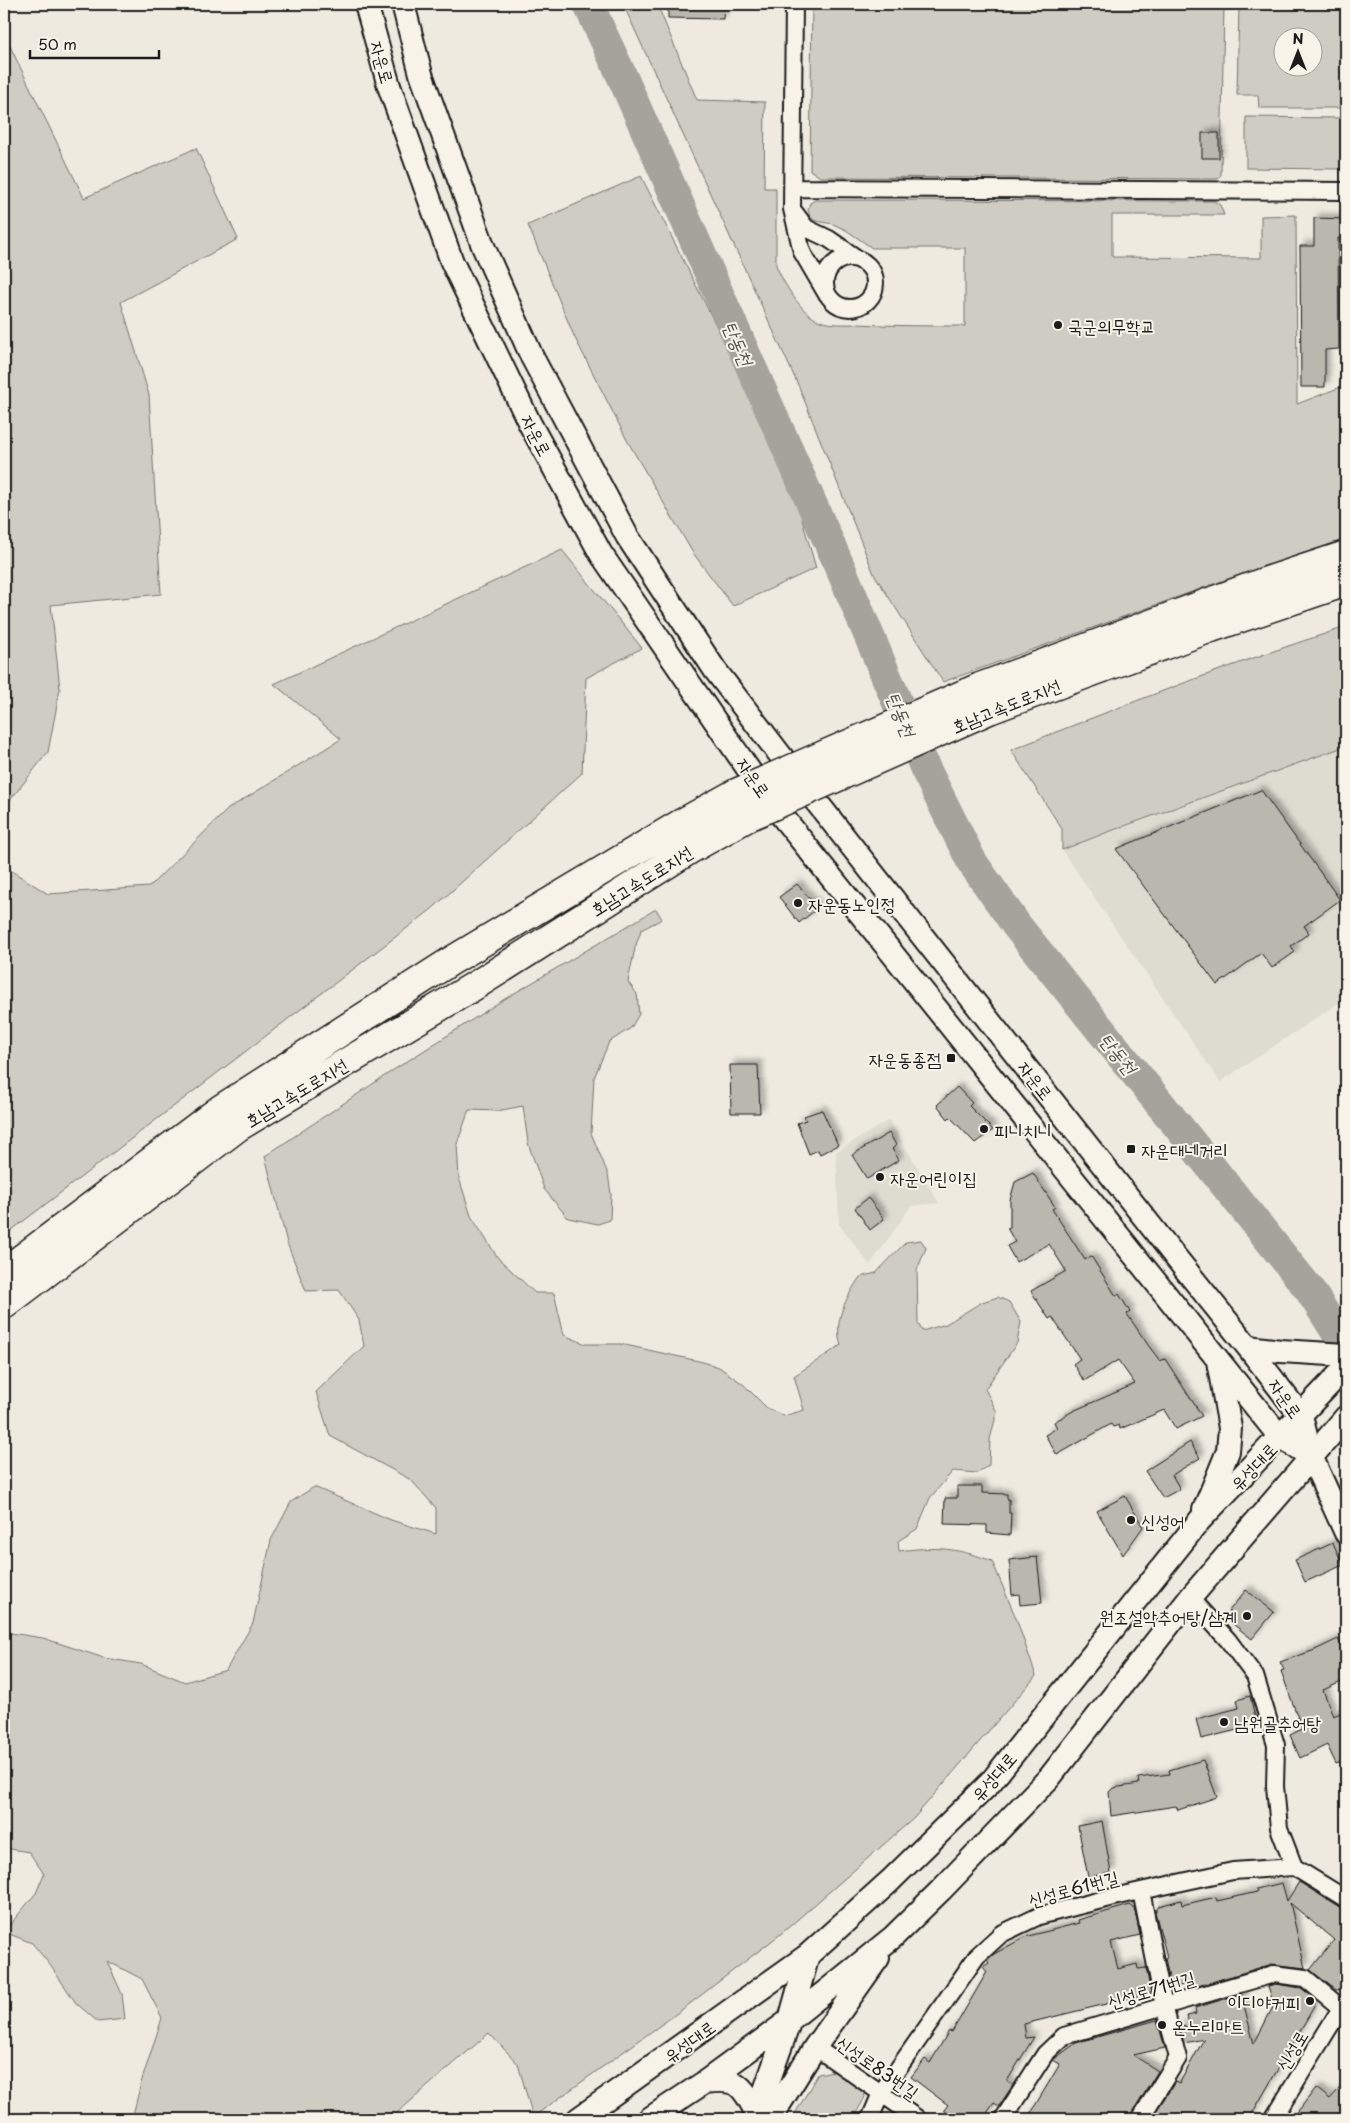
<svg xmlns="http://www.w3.org/2000/svg" width="1350" height="2123" viewBox="0 0 1350 2123" font-family="'Playpen Sans','Poor Story',sans-serif">
	<style>
		.built { fill: #dedbd1 }
		.green { fill: #cfccc3; stroke: #767470; fill-rule: evenodd }
		.lines { fill: none; stroke-linecap: round; stroke-linejoin: round }
		.river { stroke: #a6a39d; stroke-width: 31 }
		.building { fill: #bab7af; stroke: #1c1c1c; filter: url(#shadow) }
		.street-casing { stroke: #1c1c1c; stroke-width: 20 }
		.secondary-casing { stroke: #1c1c1c; stroke-width: 26 }
		.highway-casing { stroke: #1c1c1c; stroke-width: 31 }
		.street { stroke: #f7f3e8; stroke-width: 16 }
		.secondary { stroke: #f7f3e8; stroke-width: 22 }
		.highway { stroke: #f7f3e8; stroke-width: 28 }
		.highway-bridge-casing { stroke: #1c1c1c; stroke-width: 31; stroke-linecap: butt }
		.highway-bridge { stroke: #f7f3e8; stroke-width: 28 }
		.poi-dot { fill: #1c1c1c; stroke: #f7f3e8; stroke-width: 2 }
		.labels { text-anchor: middle; dominant-baseline: central; stroke-width: 4; stroke-linejoin: round; paint-order: stroke }
		.street-label { font-size: 18px; fill: #1c1c1c; stroke: #f7f3e8 }
		.poi-label { font-size: 18px; fill: #1c1c1c; stroke: #f7f3e8; text-anchor: start }
		.water-label { font-size: 19px; font-style: italic; fill: #535250; stroke: #f7f3e8 }
	</style>
	<defs>
		<filter id="shadow"><feDropShadow dx="4.5" dy="-4.5" stdDeviation="2.5" flood-color="#0004"/></filter>
	</defs>
	<rect width="100%" height="100%" fill="#eeeae0"/>
	<filter id="ink" filterUnits="userSpaceOnUse"><feTurbulence type="fractalNoise" baseFrequency=".02" numOctaves="2"/><feDisplacementMap in="SourceGraphic" scale="10" xChannelSelector="R" yChannelSelector="G"/><feConvolveMatrix kernelMatrix="1 2 1 2 8 2 1 2 1" color-interpolation-filters="sRGB"/></filter>
	<g filter="url(#ink)">
		<path class="built" d="M1346,746V927L1340,932L1346,940V998L1220,1082L1062,850Z
			M889,1120L939,1203L911,1206L870,1265L839,1224L836,1152Z"/>
		<path class="green" d="M623,4H657L697,100L765,102L764,188H776V265C782,281 802,315 820,321C831,325 846,324 858,324C894,326 929,326 965,326V248H872L846,230L833,224L816,221L810,217L808,210L810,203L815,200L1214,201L1220,205L1224,215H1112V257L1261,258V216L1296,215L1297,404L1346,385V539L1255,569L943,682L874,574L799,387Z
			M812,4H1224L1221,175L1217,179L820,177L810,170Z
			M1239,4H1346V108H1259L1258,95H1237ZM1282,38H1312V68H1282Z
			M4,34L84,198L196,148L238,239L121,302L149,395L161,594L51,605L60,689L48,752L4,808Z
			M1246,117L1344,118V169L1246,168Z
			M641,176L738,369L794,492L816,568L733,606L693,553L628,442L574,336L528,225Z
			M562,550L642,648L586,678L582,773L432,909L4,1236V866L48,894L149,887L228,809L341,739L274,684Z
			M1346,627V746L1108,832L1062,850V829L1011,750C1121,706 1233,663 1346,627Z
			M656,909L662,919L641,930L635,948L628,982L637,994L639,1014L631,1028L609,1042L594,1078L591,1133L608,1174L611,1194L610,1220L598,1224L568,1218L544,1189L528,1143L523,1106L497,1111L469,1110L457,1144L459,1178L471,1216L498,1258L535,1293H554L564,1335L586,1344H621L703,1362L719,1367L743,1384L767,1408L784,1416L804,1410L794,1376L841,1345C833,1321 846,1298 860,1277L876,1273L906,1242L921,1240L926,1248L917,1270L918,1323L922,1331L946,1324L982,1302L998,1297L1009,1302L1021,1322L1017,1343L985,1389L997,1412L990,1439L989,1465L977,1473L953,1471L930,1498L917,1529L898,1541L899,1551C935,1546 958,1548 992,1561L1016,1618L1036,1676L914,1818L782,1933L687,2006L533,2117L518,2064L489,2033L390,2119H132L141,2083L162,2018L142,1979L107,1961L122,1994L125,2019L98,2022L76,2003L50,1965L32,1943L4,1932L36,1893L44,1874L29,1852L4,1848V1632L43,1638L104,1658L141,1664L185,1682L226,1670L253,1623L271,1540L291,1502L314,1487L391,1520L436,1534V1508L411,1480L330,1436L316,1392L364,1346L359,1320L339,1290L306,1291L287,1243L265,1156L395,1069L503,1000Z
			M838,2070L862,2087L865,2097L853,2119H792L818,2074Z"/>
		<g class="lines">
			<path class="river" d="M588,4L621,74L843,574L925,768L972,862L1017,926L1309,1289L1346,1347"/>
		</g>
		<path class="building" d="M668,4H724L723,19L668,18Z
			M1202,133H1219V158H1202Z
			M1314,218L1346,219V238H1338L1339,349L1325,350V387H1301L1300,246H1314Z
			M1261,790L1340,900L1304,926L1309,933L1291,946L1295,952L1272,968L1261,953L1217,985L1116,849Z
			M797,884L818,908L799,923L779,897Z
			M730,1065H758L760,1113H731Z
			M957,1087L972,1103L969,1106L993,1130L975,1143L950,1117L948,1119L937,1105Z
			M822,1110L838,1145L820,1154L818,1150L809,1154L797,1123L806,1120L804,1116Z
			M889,1133L896,1145L892,1149L899,1160L867,1179L852,1155Z
			M1033,1173L1055,1207L1052,1209L1085,1260L1091,1256L1116,1296L1119,1294L1130,1312L1127,1314L1148,1345L1160,1361L1165,1359L1202,1416L1176,1429L1164,1410L1120,1429L1119,1425L1113,1427L1111,1424L1057,1455L1045,1435L1057,1428L1054,1422L1073,1411L1135,1384L1118,1360L1084,1381L1073,1364L1080,1359L1052,1317L1049,1319L1031,1291L1066,1271L1049,1244L1016,1262L1007,1246L1015,1242L1007,1228L1010,1227V1200L1015,1182Z
			M868,1198L884,1219L870,1230L855,1208Z
			M1190,1442L1200,1458L1172,1475L1180,1489L1163,1498L1145,1471Z
			M957,1486H982V1493L1007,1494V1499H1009V1513H1011L1010,1535L987,1533V1525L944,1524L945,1498H957Z
			M1125,1496L1143,1527L1123,1555L1097,1511Z
			M1333,1543L1343,1565L1305,1582L1295,1560Z
			M1037,1557L1042,1603L1020,1605L1019,1594L1012,1595L1009,1560Z
			M1246,1590L1274,1612L1252,1639L1224,1617Z
			M1338,1639L1346,1656V1680L1323,1690L1333,1716L1341,1713L1346,1725V1760L1336,1764L1327,1745L1300,1758L1290,1735L1302,1729L1281,1671L1284,1670L1280,1662L1315,1650Z
			M1250,1696L1257,1725L1201,1739L1196,1719L1239,1708L1237,1700Z
			M1203,1760L1217,1797L1178,1810L1176,1806L1111,1816L1109,1792L1113,1788L1139,1784L1138,1778L1170,1774L1169,1770Z
			M1102,1821L1111,1873L1088,1877L1078,1826Z
			M1299,1882L1341,1908L1346,1909V1989L1336,1990L1310,1970L1334,1940L1290,1903L1305,1968L1272,1964L1191,1988L1190,1983L1176,1987L1170,1983L1165,1958L1167,1957L1155,1912L1159,1906L1181,1900L1182,1905L1216,1897L1217,1901L1257,1892L1256,1889L1282,1883L1287,1901Z
			M1130,1905L1134,1908L1140,1935L1111,1942L1118,1969L1137,1964L1138,1969L1146,1968L1151,1993L1024,2024L1026,2038L1034,2037L1007,2081L1013,2085L999,2106L994,2103L983,2119H955L944,2110L948,2105L911,2077L925,2059L930,2063L949,2031L952,2032L987,1972L983,1967L989,1963L987,1960L994,1954L1025,1937L1079,1923L1078,1920Z
			M1275,1984L1301,1988L1314,1998L1315,2005L1249,2119H1166L1155,2113L1175,2082L1179,2084L1204,2039L1184,2043L1179,2025L1190,2028L1187,2016L1196,2014L1195,2008L1241,1994L1254,2044L1274,2005L1268,1986Z
			M1157,2020L1165,2048L1133,2055L1158,2071L1132,2114L1130,2119H1027L1060,2064L1053,2060L1076,2043Z
			M1346,2081V2119H1292L1316,2088L1330,2099Z"/>
		<g class="lines">
			<g class="street-casing">
				<path id="street" d="M794,4L792,209L802,252L826,293
					M793,188L1346,191
					M795,213L806,228L829,239L861,261
					M825 283a25 25 0 1 1 50 0a25 25 0 1 1-50 0Z
					M1190,1598L1228,1640L1255,1676L1276,1745L1275,1786L1279,1828L1294,1867
					M815,2047L918,2119
					M870,2119L881,2093L977,1956L1001,1934L1039,1916L1113,1897L1233,1871L1294,1867L1346,1899
					M1003,2119L1045,2054L1064,2036L1164,2006L1274,1974L1305,1978L1341,2008L1346,2020
					M1140,2119L1178,2058L1164,2006L1141,1891
					M1273,2119L1341,2008L1346,2004"/>
			</g>
			<g class="secondary-casing">
				<path id="secondary" d="M366,4L389,86L452,262L530,424L601,554L770,801L1280,1437L1311,1456
					M403,4L421,74L483,246L532,357L627,536L715,670L804,786L1177,1259L1248,1347L1301,1416L1311,1456L1346,1533
					M1248,1347L1281,1351L1346,1355
					M1204,1510L1228,1451L1230,1428L1218,1361
					M705,2082C736,2078 741,2083 755,2110
					M578,2119L808,1955L890,1881L990,1783L1200,1520L1346,1367
					M649,2119L705,2082L790,2020L893,1937L941,1890L1050,1777L1190,1598L1346,1417
					M754,2119L755,2110L763,2096L790,2020L808,1955
					M770,2119L815,2047L878,1958"/>
			</g>
			<g class="highway-casing">
				<path id="highway" d="M980,687L1264,582L1346,555
					M989,710L1211,628L1346,582
					M4,1272L222,1108L451,961L680,824L736,793
					M4,1305L238,1127L476,985L691,849L750,816"/>
			</g>
			<use href="#street" class="street"/>
			<use href="#secondary" class="secondary"/>
			<use href="#highway" class="highway"/>
			<g class="highway-bridge-casing">
				<path id="highway-bridge" d="M736,793L980,687
					M750,816L989,710"/>
			</g>
			<use href="#highway-bridge" class="highway-bridge"/>
		</g>
	</g>
	<g class="poi-dot">
		<circle cx="1058" cy="325" r="5"/>
		<circle cx="798" cy="903" r="5"/>
		<rect x="946" y="1053" width="10" height="10" rx="2.5"/>
		<circle cx="984" cy="1129" r="5"/>
		<rect x="1126" y="1144" width="10" height="10" rx="2.5"/>
		<circle cx="880" cy="1177" r="5"/>
		<circle cx="1131" cy="1520" r="5"/>
		<circle cx="1247" cy="1616" r="5"/>
		<circle cx="1224" cy="1722" r="5"/>
		<circle cx="1310" cy="2001" r="5"/>
		<circle cx="1162" cy="2025" r="5"/>
	</g>
	<g class="labels">
		<g class="street-label">
			<text transform="translate(383 62) rotate(74)">자운로</text>
			<text transform="translate(537 435) rotate(62)">자운로</text>
			<text transform="translate(1006 705) rotate(-22)">호남고속도로지선</text>
			<text transform="translate(754 777) rotate(55)">자운로</text>
			<text transform="translate(641 880) rotate(-32)">호남고속도로지선</text>
			<text transform="translate(1036 1080) rotate(52)">자운로</text>
			<text transform="translate(296 1092) rotate(-31)">호남고속도로지선</text>
			<text transform="translate(1286 1398) rotate(55)">자운로</text>
			<text transform="translate(1253 1466) rotate(-46)">유성대로</text>
			<text transform="translate(993 1776) rotate(-49)">유성대로</text>
			<text transform="translate(1073 1888) rotate(-15)">신성로61번길</text>
			<text transform="translate(1151 1989) rotate(-16)">신성로71번길</text>
			<text transform="translate(689 2041) rotate(-36)">유성대로</text>
			<text transform="translate(1291 2050) rotate(-59)">신성로</text>
			<text transform="translate(878 2067) rotate(35)">신성로83번길</text>
		</g>
		<g class="poi-label">
			<text x="1068" y="325">국군의무학교</text>
			<text x="808" y="903">자운동노인정</text>
			<text x="941" y="1058" text-anchor="end">자운동종점</text>
			<text x="994" y="1129">피니치니</text>
			<text x="1141" y="1149">자운대네거리</text>
			<text x="890" y="1177">자운어린이집</text>
			<text x="1141" y="1520">신성어</text>
			<text x="1237" y="1616" text-anchor="end">원조설악추어탕/삼계</text>
			<text x="1234" y="1722">남원골추어탕</text>
			<text x="1300" y="2001" text-anchor="end">이디야커피</text>
			<text x="1172" y="2025">온누리마트</text>
		</g>
		<g class="water-label">
			<text transform="translate(739 343) rotate(66)">탄동천</text>
			<text transform="translate(902 714) rotate(67)">탄동천</text>
			<text transform="translate(1119 1053) rotate(51)">탄동천</text>
		</g>
	</g>
	<rect width="1350" height="2123" fill="none" stroke="#f7f3e8" stroke-width="20"/>
	<rect x="10" y="10" width="1330" height="2103" fill="none" stroke="#1c1c1c" stroke-width="2" filter="url(#ink)"/>
	<g transform="translate(1298 52)"><circle r="24" fill="#f7f3e8" stroke="#9f9d96"/>
	<path d="M0-4L9 19L0 12L-9 19Z" fill="#1c1c1c"/>
	<text y="-8" font-size="14" font-weight="bold" text-anchor="middle" fill="#1c1c1c">N</text>
	</g>
	<path d="M30 50v8h129v-8" fill="none" stroke="#1c1c1c" stroke-width="2.5"/>
	<text x="38" y="50" font-size="15" fill="#1c1c1c" stroke="#f7f3e8" stroke-width="4" paint-order="stroke">50 m</text>
</svg>
